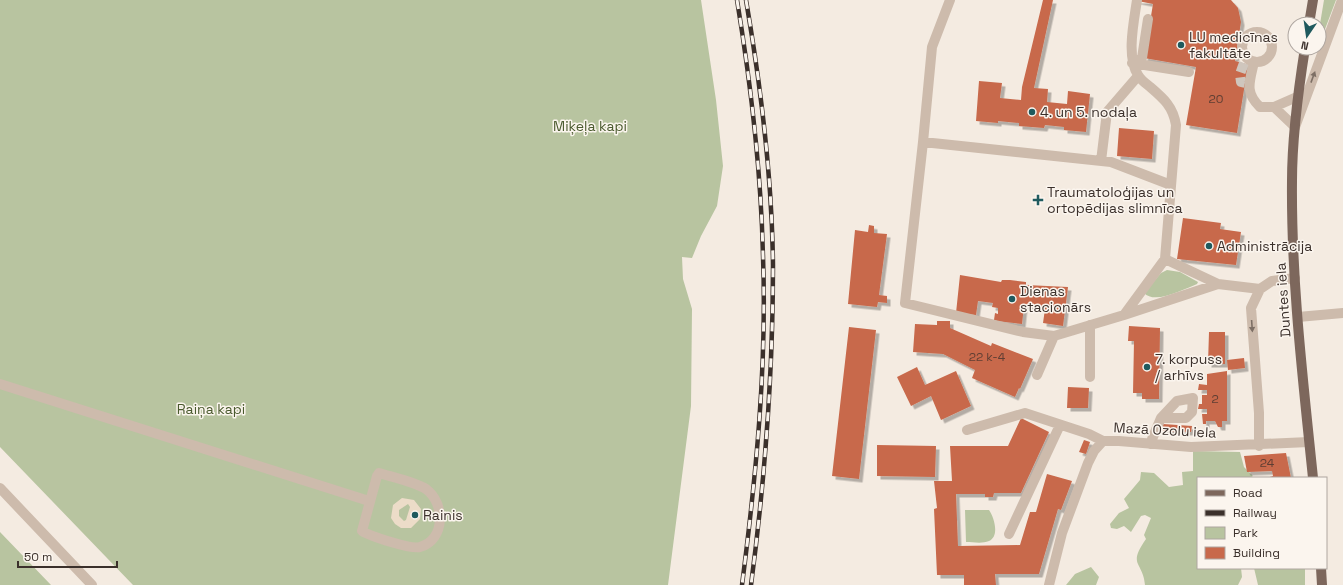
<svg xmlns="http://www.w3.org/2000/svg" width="1343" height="585" viewBox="0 0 1343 585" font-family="'Space Grotesk',sans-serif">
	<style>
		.green { fill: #b8c4a0 }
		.plaza { fill: #ecdcc8; fill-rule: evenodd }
		.building { fill: #c8694b; filter: url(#shadow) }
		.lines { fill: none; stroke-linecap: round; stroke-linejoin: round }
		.minor-tunnel { stroke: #cfc6bd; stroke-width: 10; stroke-dasharray: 10 5; stroke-linecap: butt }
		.minor { stroke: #cdbbac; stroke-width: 10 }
		.major { stroke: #7d675c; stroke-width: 10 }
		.rail-casing { stroke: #3b302b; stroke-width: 4.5 }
		.rail { stroke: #fbf5ee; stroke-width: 3; stroke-dasharray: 9; stroke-linecap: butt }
		.oneway { fill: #7d6f65 }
		.poi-dot { fill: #1f5a5e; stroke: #fbf5ee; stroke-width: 1.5 }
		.labels { text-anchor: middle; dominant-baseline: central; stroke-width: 3; stroke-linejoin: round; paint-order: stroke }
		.number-label { font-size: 12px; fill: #5e3e33 }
		.poi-label { font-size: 14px; fill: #3b302b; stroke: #fbf5ee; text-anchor: start }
		.park-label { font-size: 14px; fill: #4a5a2e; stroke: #fbf5ee }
		.street-label { font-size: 14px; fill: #3b302b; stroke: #fbf5ee }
	</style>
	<defs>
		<filter id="shadow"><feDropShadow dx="3.5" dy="3.5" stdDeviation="0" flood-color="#0004"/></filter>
	</defs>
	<rect width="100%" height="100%" fill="#f4ebe1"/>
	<path class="green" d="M0,0H701L716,100L723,166L717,206L701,236L692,258L682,257L683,279L692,309L691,406L668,585H133L0,447Z
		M1324,0H1336L1319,45V30Z
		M1167,270L1180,272L1198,282L1197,284C1184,289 1155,305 1144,293L1161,273Z
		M1193,451L1240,452L1244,467L1253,476L1250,478H1198V568H1241L1242,577L1238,585H1145C1143,561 1127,566 1146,539L1144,535L1151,518L1145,515L1141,516L1131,532L1124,526L1117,529L1111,528L1110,524L1119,513L1129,508L1124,499L1140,480L1141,472L1154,473L1169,487L1183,485L1182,472L1193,471Z
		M965,510H989C994,517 1000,536 989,541C982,544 973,542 966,542Z
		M0,532L51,585H0Z
		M1091,567L1099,577L1096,585H1066L1075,574Z
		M1254,568H1305V585H1258Z"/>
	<path class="plaza" d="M402,498L414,500L421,509L420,519L411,528H401L395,524L391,518L393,505ZM408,504L410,507L406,520L404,521L399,516V510Z"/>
	<path class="building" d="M1043,0H1053L1034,88L1048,89L1047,102L1067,104L1068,91L1090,94L1086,132L1064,130V127L1045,125L1044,128L1019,126V123L998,121V123L976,121L979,81L1002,83L1000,98L1021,100L1022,87Z
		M1133,0H1231L1238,8L1241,22L1235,61L1246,64L1247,71L1237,133L1186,125L1196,67L1144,58L1153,4Z
		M1119,128L1154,131L1152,159L1117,156Z
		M1183,218L1221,223L1220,229L1241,232L1236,265L1177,259Z
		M869,225L874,226V233L887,234L879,295L887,296V303L878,302L877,307L848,304L855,230L868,232Z
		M960,275L1001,282L1002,280H1010L1026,282V285L1068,287L1063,326L1043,323L1045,309L1024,306L1022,324L997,321L994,320L995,313L998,314V308L992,307L993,303L978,301L976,315L956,313Z
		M937,321H950V328L991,346L992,343L1033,359L1020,389L1019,388L1015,397L972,378L975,370L943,354L913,352L915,324L937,325Z
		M1129,326L1160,328L1159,399H1142V393H1133L1134,341H1128Z
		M849,327L876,330L859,479L832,476Z
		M1209,332H1225V364H1208Z
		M1244,358L1245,368L1228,370L1227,360Z
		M917,367L925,385L956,371L971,406L941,420L931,396L911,406L897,377Z
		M1227,371V421H1222V427H1218L1215,421H1206V424H1203L1202,414H1207V409H1198L1199,404H1202V395H1207V390H1198L1199,384L1207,385V374Z
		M1068,387L1089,388L1088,408H1067Z
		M1021,418L1049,432L1021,493H994L993,497H985V494H956L958,546L1020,545L1030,512H1036L1047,474L1072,481L1061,510L1058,509L1039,574H995L996,585H964V575H937L934,509L937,508L934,481H952L950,446H1008Z
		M1163,424L1192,426L1191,432L1163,431Z
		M1084,440L1090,442L1086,454L1079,452Z
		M877,445L936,446L935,477L877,476Z
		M1286,453L1291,478H1267L1273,476L1272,471L1247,472L1244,456Z"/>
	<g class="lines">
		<path class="minor-tunnel" d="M1244,63L1240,74L1241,82L1245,83"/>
		<path class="minor" d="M950,0L932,47L923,142L905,303L1023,332L1054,336
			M1137,0C1134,21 1126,57 1138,75C1140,79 1145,83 1149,86C1163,98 1173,106 1176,125L1165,259L1218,284
			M1242 47a15 15 0 1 1 30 0a15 15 0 1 1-30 0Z
			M1254,62C1250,81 1244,92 1260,107H1274
			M1132,63L1189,72
			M1132,63L1142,58L1148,19
			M1299,96L1274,107L1295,127L1342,0
			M923,142L1111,162L1171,185
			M1101,161L1107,112L1138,76
			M1165,259L1124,315L1218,284L1260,289
			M1298,317L1343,313
			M1037,375L1054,336L1124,315
			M1090,377V325
			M0,384L369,501
			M967,430L1025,413L1089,434L1103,441
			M1150,444L1161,418H1186L1192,412L1193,398L1177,401L1161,418
			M1259,446V413L1251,308L1260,289L1272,281L1295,278
			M379,473C392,477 415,482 426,489C445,503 446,539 420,547C412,550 370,536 362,531L377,476Z
			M0,488L92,585
			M1009,534L1060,425
			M1049,585L1062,533L1088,463L1094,451L1103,441H1119L1191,447L1309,442"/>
		<path class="major" d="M1309,24L1313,0
			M1305,48C1298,92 1292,137 1292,181C1291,280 1303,380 1313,478
			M1321,568L1322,585"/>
		<g class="rail-casing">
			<path id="rail" d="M737,0C751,85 761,170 763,256C767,366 756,476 742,585
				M746,0C761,87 772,176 773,265C773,372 765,479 751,585"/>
		</g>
		<use href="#rail" class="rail"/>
	</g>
	<defs><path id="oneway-solid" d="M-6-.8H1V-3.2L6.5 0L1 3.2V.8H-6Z"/></defs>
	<g class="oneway">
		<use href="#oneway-solid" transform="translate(1313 77) rotate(-70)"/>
		<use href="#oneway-solid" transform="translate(1252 326) rotate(86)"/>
	</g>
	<g class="poi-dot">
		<circle cx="1181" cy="45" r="4"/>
		<circle cx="1032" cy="112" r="4"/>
		<path d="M1036 194h4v4h4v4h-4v4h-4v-4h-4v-4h4z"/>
		<circle cx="1209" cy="246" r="4"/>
		<circle cx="1012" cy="299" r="4"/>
		<circle cx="1147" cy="367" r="4"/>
		<circle cx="415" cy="515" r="4"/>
	</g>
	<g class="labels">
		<g class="number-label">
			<text x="1216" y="99">20</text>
			<text x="987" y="357">22 k-4</text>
			<text x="1215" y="399">2</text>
			<text x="1267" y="463">24</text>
		</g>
		<g class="poi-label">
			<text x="1189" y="37">LU medicīnas<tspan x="1189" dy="16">fakultāte</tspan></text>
			<text x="1040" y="112">4. un 5. nodaļa</text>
			<text x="1047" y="192">Traumatoloģijas un<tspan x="1047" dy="16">ortopēdijas slimnīca</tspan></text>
			<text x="1217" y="246">Administrācija</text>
			<text x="1020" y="291">Dienas<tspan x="1020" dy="16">stacionārs</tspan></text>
			<text x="1155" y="359">7. korpuss<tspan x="1155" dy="16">/ arhīvs</tspan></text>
			<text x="423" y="515">Rainis</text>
		</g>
		<g class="park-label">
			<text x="590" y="126">Miķeļa kapi</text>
			<text x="211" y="409">Raiņa kapi</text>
		</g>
		<g class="street-label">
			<text transform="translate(1283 300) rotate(-94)">Duntes iela</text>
			<text transform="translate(1165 430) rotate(3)">Mazā Ozolu iela</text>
		</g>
	</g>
	<rect x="1197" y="477" width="130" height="92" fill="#fbf5ee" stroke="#aea6a0"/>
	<rect x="1205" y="490" width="20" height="6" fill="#7d675c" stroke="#aea6a0"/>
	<text x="1233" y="497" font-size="12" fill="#3b302b">Road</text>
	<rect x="1205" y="510" width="20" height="6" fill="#3b302b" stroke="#aea6a0"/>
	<text x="1233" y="517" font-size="12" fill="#3b302b">Railway</text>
	<rect x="1205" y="527" width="20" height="12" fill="#b8c4a0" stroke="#aea6a0"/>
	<text x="1233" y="537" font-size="12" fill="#3b302b">Park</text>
	<rect x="1205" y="547" width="20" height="12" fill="#c8694b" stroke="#aea6a0"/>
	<text x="1233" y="557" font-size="12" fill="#3b302b">Building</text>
	<g transform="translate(1307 36) rotate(193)"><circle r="19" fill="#fbf5ee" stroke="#aea6a0"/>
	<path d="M0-3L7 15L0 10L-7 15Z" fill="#1f5a5e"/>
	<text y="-6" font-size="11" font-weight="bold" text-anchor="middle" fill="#3b302b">N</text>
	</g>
	<path d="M18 561v6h99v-6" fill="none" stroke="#3b302b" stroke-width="2"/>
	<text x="24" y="561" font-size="12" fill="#3b302b" stroke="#fbf5ee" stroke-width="3" paint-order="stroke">50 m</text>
</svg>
